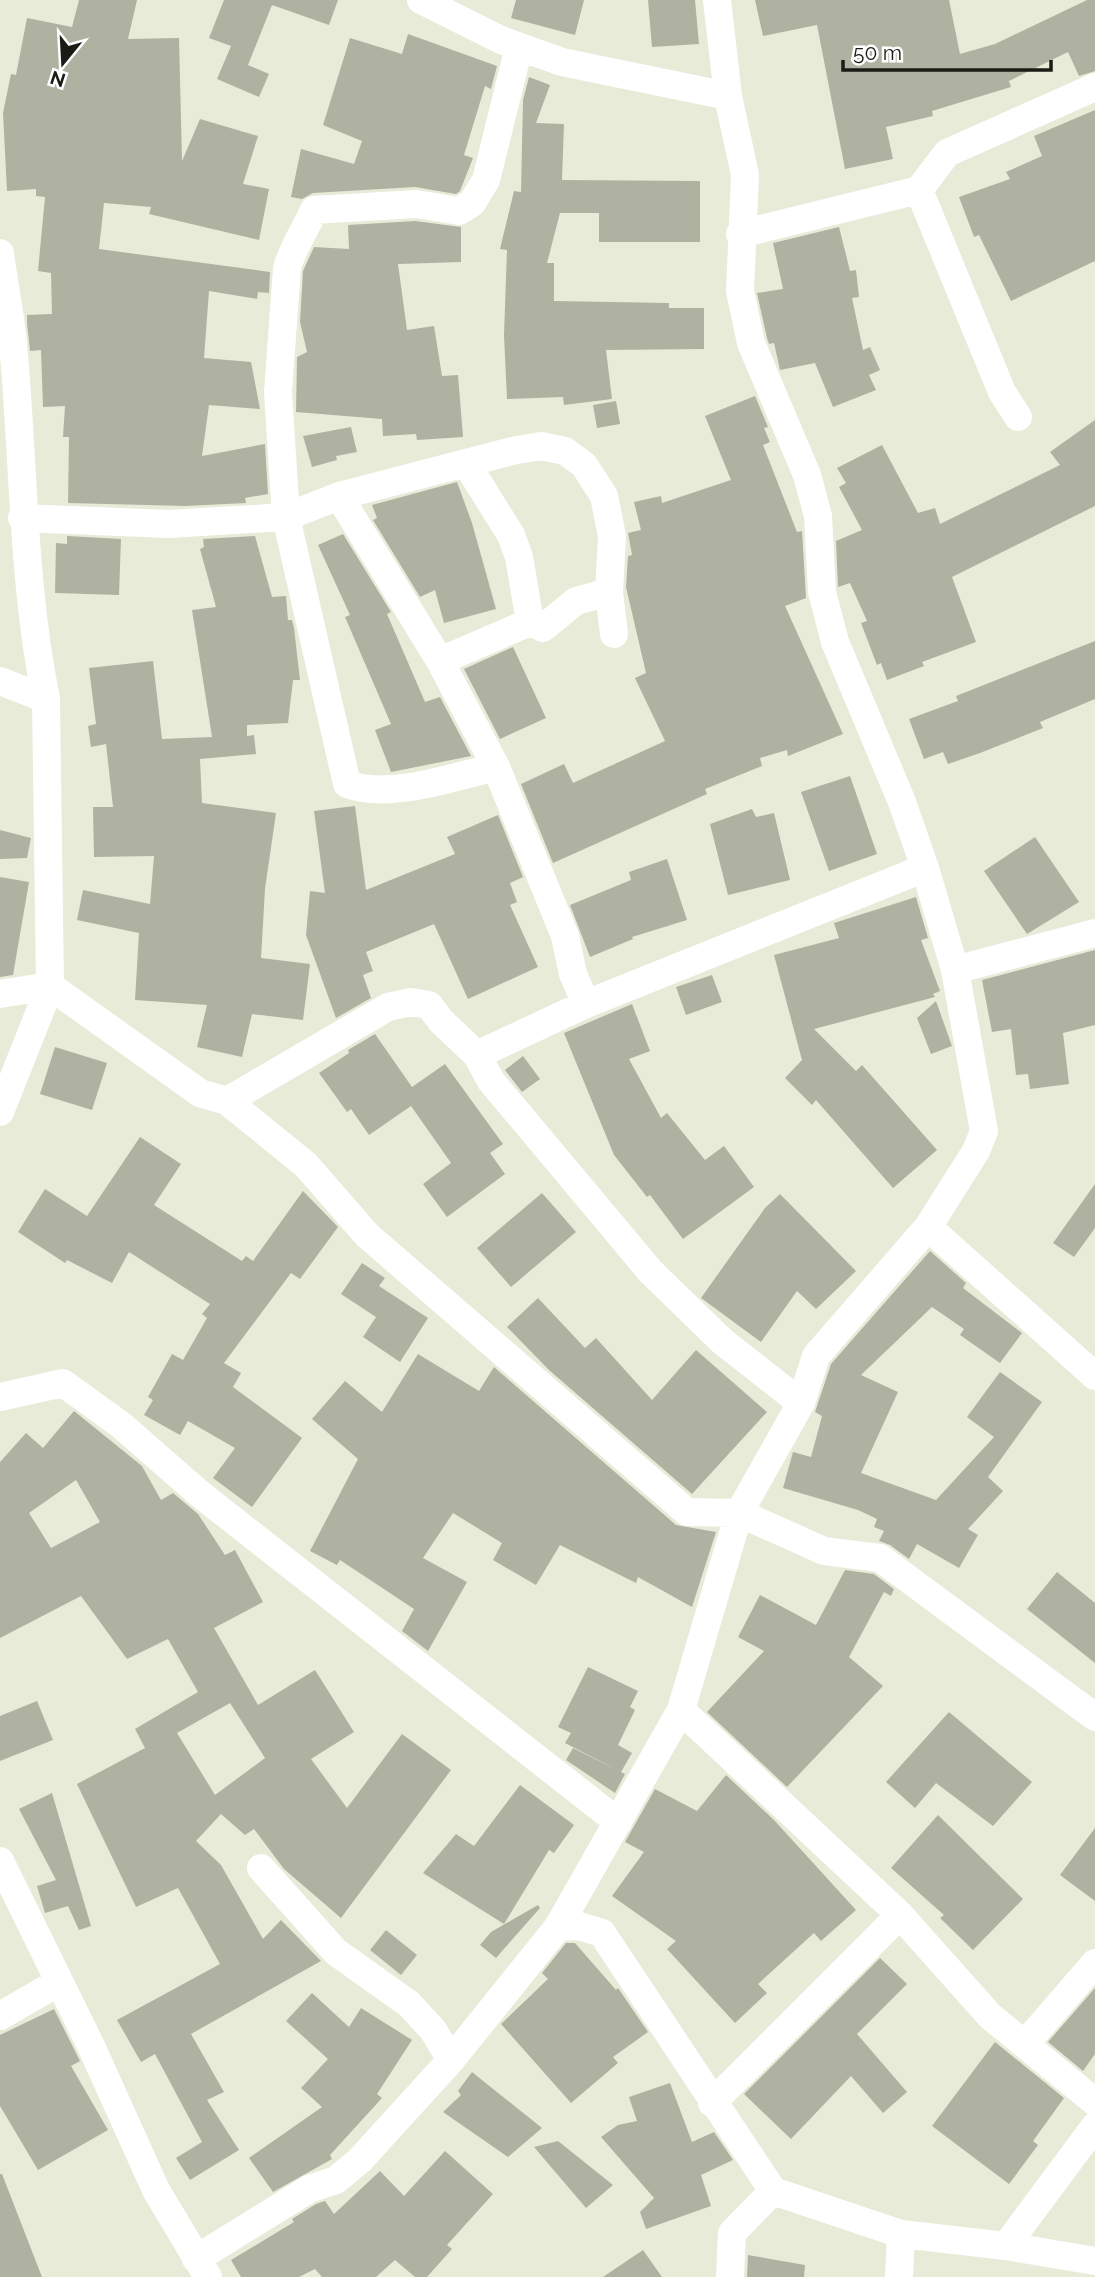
<svg xmlns="http://www.w3.org/2000/svg" width="1095" height="2277" viewBox="0 0 1095 2277" font-family="Raleway,sans-serif">
	<style>
		.building { fill: #afb2a0; fill-rule: evenodd }
		.lines { fill: none; stroke-linecap: round; stroke-linejoin: round }
		.minor { stroke: #fff; stroke-width: 28 }
	</style>
	<rect width="100%" height="100%" fill="#e8ebd8"/>
	<path class="building" d="M79,0H137L128,39L179,38L182,161L200,119L258,136L243,184L269,189L259,240L149,214L151,207L104,203L99,249L270,272L269,293L258,292L257,299L209,291L204,358L251,362L260,409L209,405L202,456L265,444L268,494L245,498L246,503L185,506L68,503L69,437H63L65,406L43,407L41,350L30,351L27,323V315L52,314L51,273L38,271L45,197L36,196V189L7,191L3,113L11,74L16,75L27,18L72,27Z
		M224,0H338L329,25L272,5L248,65L269,74L259,97L217,79L231,46L209,38Z
		M516,0H584L575,35L511,18Z
		M648,0H695L699,44L652,47Z
		M755,0H949L960,54L995,44L1087,0H1095V71L1079,76L1068,52L1009,81L1011,87L932,111L933,116L886,127L893,159L845,169L817,25L763,36Z
		M408,34L497,66L491,89L485,86L464,155L473,158L460,191L456,194L415,187L313,193L302,199L291,197L301,149L354,164L362,141L323,125L350,38L402,54Z
		M529,77L550,85L536,123L564,124L562,180L700,181V242H599V213H560L547,263H554V301L669,303V308H704V349L606,350L612,399L564,405L563,397L507,399L504,335L507,250L500,249L514,191L521,192L523,100Z
		M1095,105V261L1011,301L979,235L974,237L959,197L1010,179L1006,172L1042,156L1034,136L1095,110Z
		M415,221L461,227V262L398,264L407,330L434,326L442,376L458,375L463,437L417,440L416,434L383,436L382,419L296,412L297,357L307,352L300,322L303,271L314,247L349,249L348,225Z
		M839,227L850,271L856,270L859,297L852,298L863,350L870,347L880,370L869,375L876,390L833,407L815,363L780,370L774,343L769,344L767,338L757,293L783,289L773,243Z
		M755,396L768,427L764,428L770,442L763,445L797,532L802,531L806,598L785,606L843,734L788,756L787,750L760,758L762,766L705,789L707,794L553,863L521,784L564,764L573,783L665,741L635,678L646,673L626,587L628,556L632,555L628,533L641,530L634,502L661,496L662,503L731,480L705,416Z
		M616,401L620,424L597,428L593,405Z
		M1095,420V506L952,577L976,642L922,662L924,666L887,680L881,663L877,665L861,623L867,621L850,583L838,587L836,541L862,530L839,487L846,483L837,468L882,445L918,513L935,508L940,524L1060,465L1050,452Z
		M351,427L357,452L336,456L337,460L312,467L303,436Z
		M457,482L472,523L496,609L444,623L435,590L420,597L373,520L377,518L372,505Z
		M343,534L391,612L387,614L425,702L440,697L471,756L391,772L375,730L391,724L345,617L350,615L318,545Z
		M67,536L121,539L119,595L55,593L56,543L67,544Z
		M255,536L272,597L286,596L288,620H292L294,628L300,680H293L288,723L247,725V736L254,735L256,754L200,759L202,803L276,813L265,889L261,958L310,964L303,1020L252,1014L242,1057L197,1047L207,1005L135,1000L139,933L77,920L83,890L150,904L154,856L94,857L93,807H113L106,744L91,747L88,726L96,724L89,668L153,661L162,739L212,737L192,610L216,607L200,549L204,547L203,539Z
		M1095,641V699L1040,722L1043,728L980,753L948,764L943,752L924,759L909,719L958,701L956,696Z
		M513,647L546,718L500,739L464,669Z
		M850,776L877,854L829,871L801,792Z
		M355,806L366,890L455,854L447,837L498,815L523,877L510,883L517,902L510,905L538,967L468,999L434,924L366,952L373,971L363,975L371,998L336,1018L306,935L310,891L325,893L314,811Z
		M752,809L756,817L774,813L790,880L728,895L710,824Z
		M0,830L31,838L27,858L0,859Z
		M1035,837L1079,902L1027,934L984,871Z
		M667,859L687,920L632,937L633,939L590,957L570,905L631,880L629,872Z
		M0,877L29,882L13,975L0,977Z
		M916,897L928,938L921,940L940,991L933,994L935,997L814,1029L856,1071L862,1065L937,1150L893,1188L816,1100L812,1105L785,1078L802,1060L774,955L839,938L834,923Z
		M1095,950V1025L1063,1033L1069,1084L1030,1089L1028,1074L1016,1075L1011,1029L992,1032L982,980Z
		M712,975L722,1002L686,1015L676,987Z
		M936,1001L952,1046L931,1054L917,1018Z
		M632,1004L650,1051L629,1059L661,1118L667,1113L705,1160L724,1146L754,1187L683,1239L650,1195L647,1197L614,1155L564,1033Z
		M375,1034L412,1087L445,1064L503,1144L490,1153L505,1174L447,1217L423,1184L451,1163L411,1106L369,1135L351,1109L347,1112L319,1073L349,1053L348,1050Z
		M55,1047L107,1063L92,1110L40,1094Z
		M523,1056L540,1079L522,1092L505,1070Z
		M140,1137L181,1164L154,1205L242,1261L246,1256L253,1261L303,1191L338,1227L300,1279L291,1273L224,1363L241,1373L233,1387L302,1438L252,1507L213,1478L235,1448L188,1421L180,1435L144,1415L153,1400L148,1397L172,1354L183,1360L207,1318L202,1314L210,1304L129,1252L112,1283L67,1260L65,1263L18,1232L45,1189L87,1216Z
		M1095,1184V1228L1074,1257L1053,1243Z
		M542,1193L576,1232L511,1287L477,1248Z
		M780,1194L856,1271L816,1309L797,1291L761,1342L701,1298L765,1208Z
		M930,1251L966,1283L963,1288L1022,1333L1000,1363L960,1335L964,1329L932,1307L861,1375L898,1392L861,1473L936,1500L994,1437L967,1417L1000,1372L1042,1402L988,1477L1003,1491L968,1529L978,1535L959,1568L917,1544L909,1559L890,1545L879,1541L884,1531L874,1527L877,1519L858,1510L783,1488L793,1452L811,1457L822,1416L815,1412L831,1364Z
		M362,1263L385,1278L379,1286L428,1318L400,1362L363,1337L376,1317L341,1294Z
		M538,1298L585,1348L596,1338L652,1400L696,1350L767,1412L692,1494L549,1370L507,1327Z
		M418,1354L479,1391L494,1367L676,1525L716,1532L692,1607L638,1577L636,1583L560,1545L536,1585L493,1560L502,1543L453,1513L423,1558L467,1582L428,1651L402,1631L414,1609L340,1560L337,1565L310,1551L358,1459L312,1419L345,1381L382,1412Z
		M74,1411L142,1466L161,1500L173,1493L198,1514L225,1555L235,1550L263,1602L214,1628L258,1705L315,1670L354,1732L311,1759L347,1808L402,1734L451,1770L341,1918L284,1869L254,1829L245,1835L221,1814L196,1841L221,1865L263,1939L281,1920L321,1961L191,2034L224,2092L207,2100L239,2150L190,2180L176,2158L202,2142L155,2054L141,2062L117,2020L220,1964L178,1888L136,1907L77,1784L145,1748L135,1729L198,1692L168,1639L127,1659L81,1596L0,1638V1462L26,1433L43,1448ZM76,1480L100,1522L51,1548L29,1513ZM230,1703L265,1758L215,1795L177,1733Z
		M845,1570L874,1574L894,1589L891,1596L884,1592L849,1657L883,1686L787,1787L707,1712L764,1651L738,1637L760,1595L816,1625Z
		M1057,1572L1095,1603V1663L1027,1609Z
		M588,1667L638,1691L630,1707L635,1710L618,1745L632,1753L621,1772L565,1743L571,1733L558,1727Z
		M37,1701L53,1740L0,1761V1716Z
		M949,1712L1032,1782L993,1826L936,1783L915,1808L886,1782Z
		M573,1748L625,1774L615,1793L566,1760Z
		M726,1775L774,1820L856,1910L821,1941L814,1933L758,1984L767,1993L735,2023L667,1949L676,1941L612,1896L644,1852L625,1842L655,1789L697,1811Z
		M520,1785L574,1825L554,1853L549,1850L504,1924L423,1873L456,1834L474,1846Z
		M52,1793L91,1926L79,1930L68,1906L45,1913L37,1886L56,1880L19,1809Z
		M938,1815L1023,1899L973,1950L940,1918L944,1915L891,1868Z
		M1095,1828V1901L1060,1875Z
		M538,1905L540,1908L496,1958L480,1945L491,1932Z
		M386,1930L417,1955L401,1975L370,1950Z
		M566,1943H575L616,1990L618,1988L648,2032L613,2057L618,2063L571,2103L501,2024L548,1979L542,1973Z
		M880,1958L907,1984L857,2034L907,2092L883,2113L851,2076L791,2139L744,2094Z
		M1095,1988V2054L1083,2071L1048,2042Z
		M312,1993L349,2027L361,2008L412,2040L377,2094L382,2098L330,2155L332,2159L273,2192L249,2158L322,2107L301,2088L328,2059L286,2021Z
		M54,2009L80,2061L71,2066L108,2130L38,2170L0,2106V2035Z
		M995,2042L1064,2098L1033,2141L1038,2145L1009,2184L932,2126Z
		M472,2072L542,2128L508,2157L443,2112L461,2095L458,2091Z
		M670,2083L692,2142L714,2132L733,2160L701,2175L711,2206L646,2229L640,2212L654,2198L601,2137L618,2125L637,2121L629,2097Z
		M558,2141L613,2185L586,2208L534,2147Z
		M445,2151L493,2194L447,2245L452,2249L427,2277H415L395,2260L376,2277H322L315,2269L299,2277H241L231,2260L294,2222L292,2219L316,2204L325,2201L334,2214L380,2171L404,2196Z
		M0,2174H2L42,2277H0Z
		M643,2250L662,2277H603Z
		M748,2255L805,2265L804,2277H747Z"/>
	<g class="lines">
		<path class="minor" d="M421,0L501,40L562,62L728,96
			M919,190L1002,392L1018,417
			M740,234L919,190L947,153L1095,87
			M0,253C4,283 10,313 13,343C24,462 22,581 46,699L50,986L0,1112
			M466,463L511,535L519,557L530,622
			M339,496L440,661L496,767L565,936L573,974L586,1004L477,1055L491,1081L651,1272L722,1341L801,1403
			M22,518L169,524L286,517L339,496L512,451L541,446L565,451L584,465L604,496L612,536L609,592L614,634
			M440,661L530,622L543,628L576,601L609,592
			M0,681L46,699
			M496,767C452,777 389,800 347,784L286,517L278,392L287,268C293,247 305,230 314,210L416,204L459,211L472,203L486,180L519,47
			M955,970L1095,933
			M0,994L50,986L200,1093L227,1101L306,1165L367,1235L687,1512L739,1513L824,1551L880,1558L1095,1717
			M586,1004L925,868
			M227,1101L388,1007L411,1002L429,1005L441,1021L477,1055
			M928,1227L1095,1376
			M0,1397L63,1383L121,1425L200,1494L618,1822
			M681,1710L900,1915L990,2016L1095,2102
			M0,1861L91,2046L156,2190L208,2277
			M261,1868L336,1952L409,2004L433,2030L451,2060
			M558,1927L579,1926L602,1933L773,2191
			M0,2016L59,1982
			M1025,2044L1095,1963
			M712,2103L900,1915
			M1006,2246L1095,2126
			M196,2259L309,2189L336,2180L360,2160L451,2060L558,1927L681,1710L739,1513L801,1403L816,1356L928,1227L976,1151L984,1131L955,970L925,868L902,802L835,642L822,592L818,516L807,475L751,343L740,291L745,175L728,96L717,0
			M730,2277L732,2233L773,2191L901,2234L1006,2246L1095,2261
			M899,2277L901,2234"/>
	</g>
	<g transform="translate(63 63) rotate(198)" stroke="#ffffff" stroke-width="5" paint-order="stroke">
	<path d="M0-5L12 26L0 18L-12 26Z" fill="#1a1b15"/>
	<text y="-10" font-size="19" font-weight="bold" text-anchor="middle" fill="#1a1b15">N</text>
	</g>
	<path d="M843 60v10h208v-10" fill="none" stroke="#1a1b15" stroke-width="3.5"/>
	<text x="853" y="60" font-size="21" fill="#1a1b15" stroke="#ffffff" stroke-width="5" paint-order="stroke">50 m</text>
</svg>
